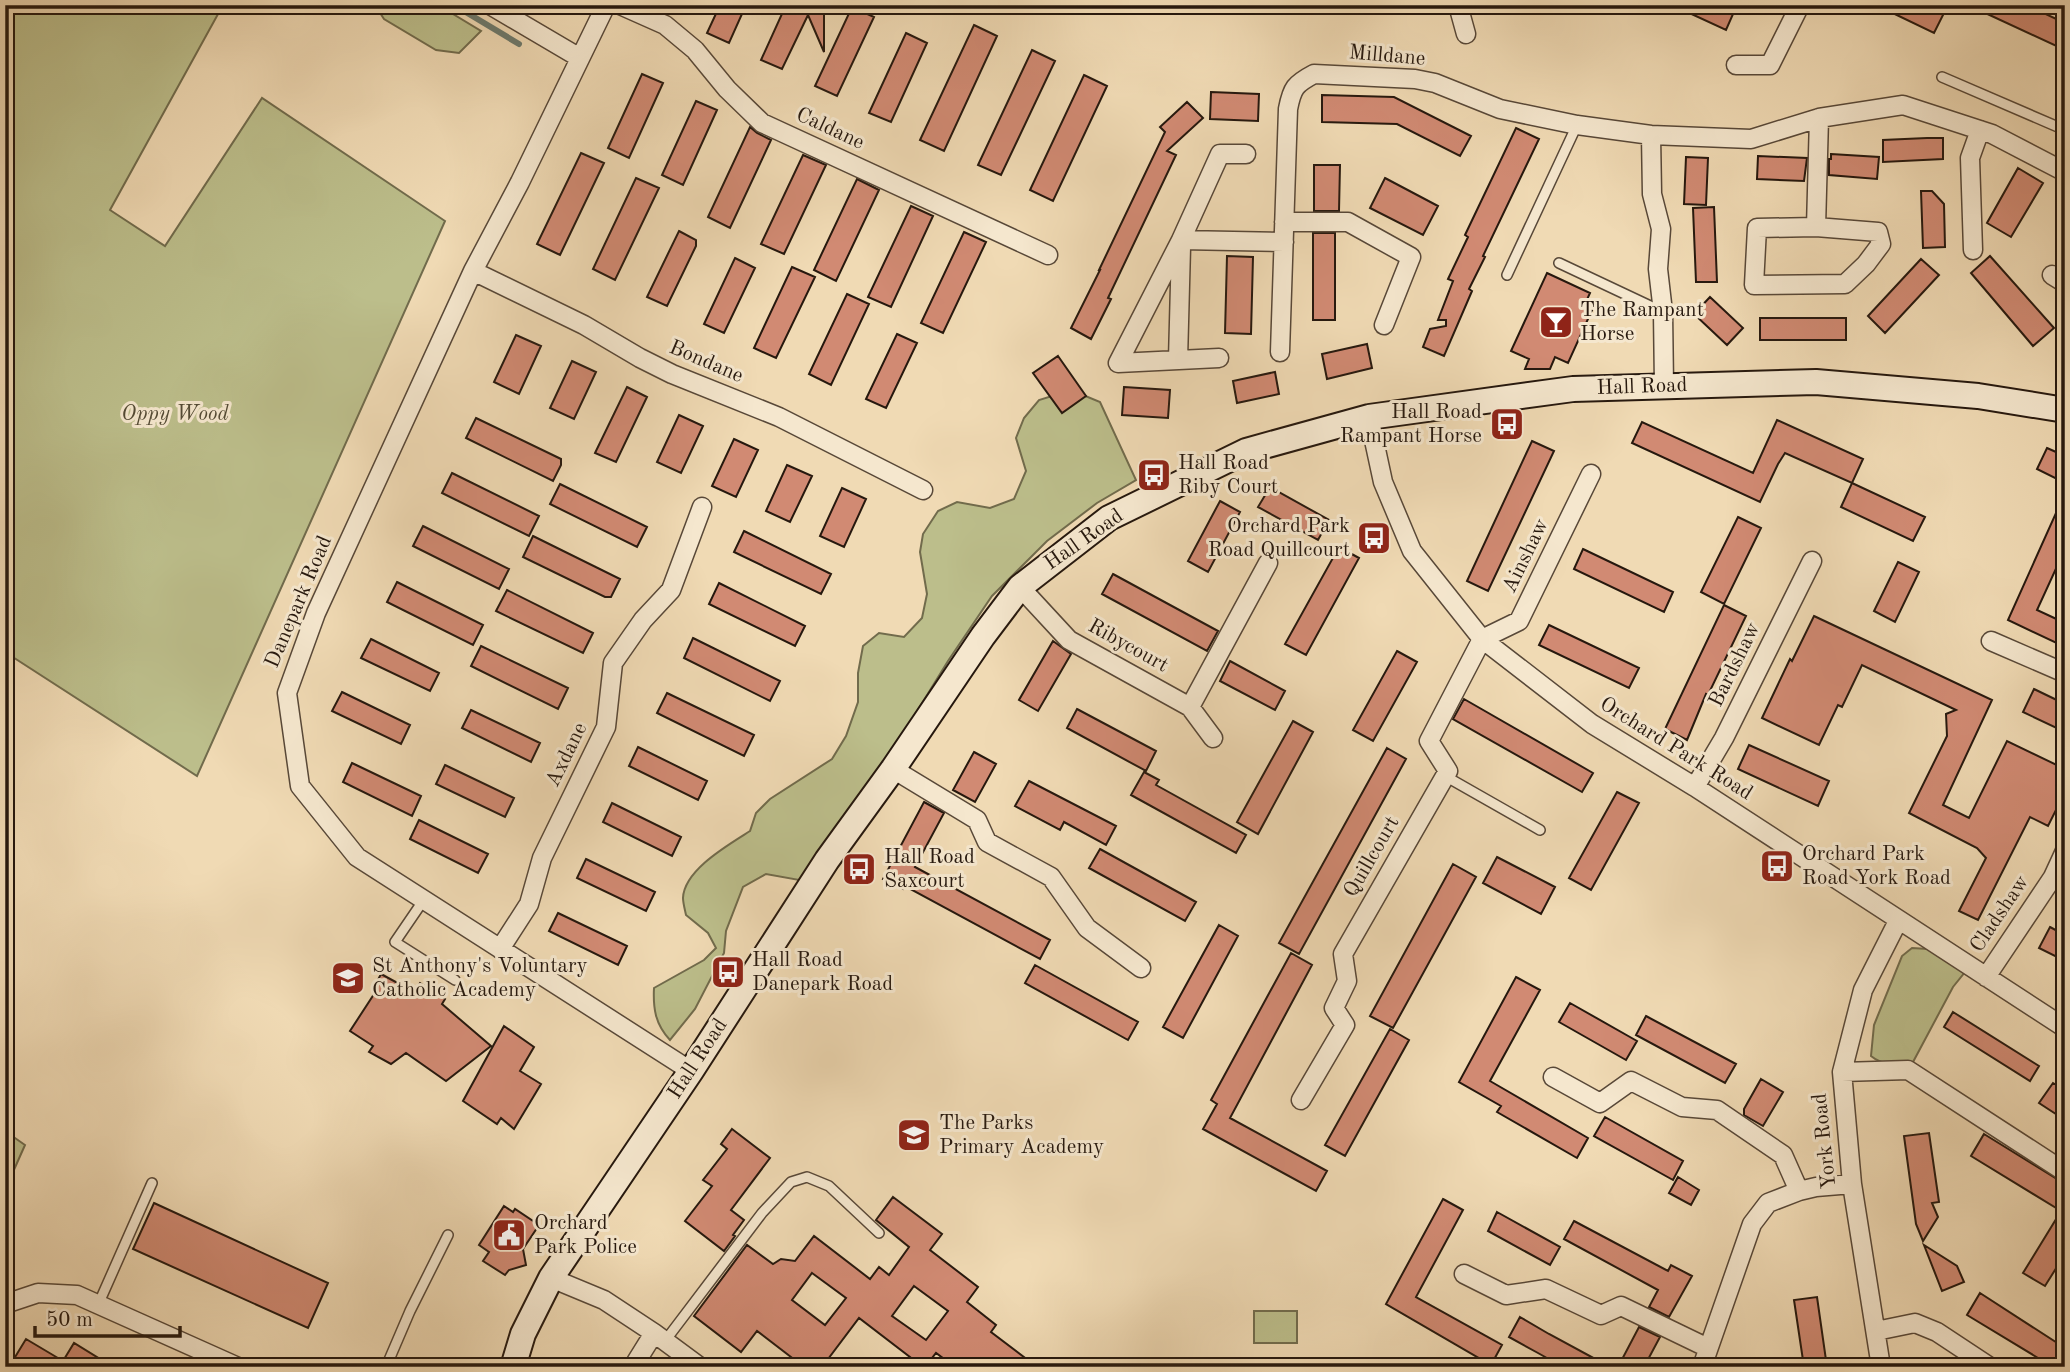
<svg xmlns="http://www.w3.org/2000/svg" width="2070" height="1372" viewBox="0 0 2070 1372" font-family="'Old Standard TT',serif">
	<style>
		.green { fill: #bcbe8b; stroke: #716b4c; stroke-width: 2 }
		.lines { fill: none; stroke-linecap: round; stroke-linejoin: round }
		.stream { stroke: #6c7a6d; stroke-width: 6 }
		.building { fill: #d18a73; stroke: #26180e; stroke-width: 2; fill-rule: evenodd }
		.lane-casing { stroke: #584838; stroke-width: 12 }
		.street-casing { stroke: #584838; stroke-width: 21 }
		.secondary-casing { stroke: #26180e; stroke-width: 28 }
		.lane { stroke: #f5e7ce; stroke-width: 9 }
		.street { stroke: #f5e7ce; stroke-width: 18 }
		.secondary { stroke: #f5e7ce; stroke-width: 24 }
		.labels { text-anchor: middle; dominant-baseline: central; stroke-width: 6; stroke-linejoin: round; paint-order: stroke }
		.street-label { font-size: 21px; fill: #26180e; stroke: #f5e7ce }
		.poi-label { font-size: 21px; fill: #26180e; stroke: #f5e7ce; text-anchor: start }
		.park-label { font-size: 21px; font-style: italic; fill: #534a34; stroke: #f5e7ce }
	</style>
	<rect width="100%" height="100%" fill="#f0dab4"/>
	<filter id="stains"><feTurbulence type="fractalNoise" baseFrequency=".00286" numOctaves="4"/><feColorMatrix values="0 0 0 0 .2 0 0 0 0 .09 0 0 0 0 .02 0 0 0 .5 -.17"/></filter>
	<radialGradient id="worn" r=".72"><stop offset=".6" stop-color="#630" stop-opacity="0"/><stop offset="1" stop-color="#630" stop-opacity=".3"/></radialGradient>
	<path class="green" d="M5,5H223L110,210L165,246L262,98L445,221L197,776L5,652Z
		M375,5H438L481,31L459,53L436,50L384,19Z
		M1071,390L1100,402L1136,480L1097,503L1047,541L992,596L948,661L895,747L799,880L766,874L743,887L726,931L724,953L695,1009L670,1040C655,1024 653,1008 654,988L704,960L716,948L708,933L686,915C685,910 683,903 683,898C684,870 728,845 750,831L756,813L770,799L832,759L846,736L858,702V673L863,646L879,633L904,637L922,618L927,594L920,552L923,534L938,511L957,502L990,508L1014,499L1026,471L1016,438L1024,418L1039,400Z
		M1912,948L1928,949L1965,972L1953,987L1913,1062C1897,1065 1883,1066 1871,1056L1874,1025L1902,956Z
		M5,1131L25,1145L5,1190Z
		M1254,1311H1297V1343H1254Z"/>
	<g class="lines">
		<path class="stream" d="M454,5L519,44"/>
	</g>
	<path class="building" d="M720,5H746L729,43L707,33Z
		M786,5H824V52L808,15L782,69L761,60Z
		M1672,5H1737L1726,30Z
		M1876,5H1927L1944,13L1934,33Z
		M1968,5H2026L2065,23V50Z
		M852,7L874,17L837,96L815,86Z
		M974,25L997,36L944,151L920,140Z
		M906,33L927,43L891,122L869,113Z
		M1032,50L1055,61L1001,175L978,165Z
		M642,74L663,83L629,158L608,148Z
		M1084,75L1107,86L1053,201L1030,190Z
		M1211,92L1259,94L1258,121L1210,119Z
		M1322,95L1394,97L1471,136L1460,156L1397,124L1322,122Z
		M696,101L717,110L683,185L662,175Z
		M1187,102L1203,118L1167,151L1176,155L1108,298L1111,299L1091,339L1071,328L1100,270H1099L1165,132L1160,127Z
		M750,127L757,133L771,140L730,228L708,217Z
		M1516,128L1539,139L1483,256L1485,257L1469,289L1472,291L1444,356L1423,347L1430,329L1446,326V320H1438L1453,281L1448,279L1468,237L1465,235Z
		M1927,138H1943V159L1883,162V140Z
		M581,153L604,163L560,255L537,244Z
		M1831,154L1879,157L1877,179L1829,175V159H1831Z
		M803,155L826,165L784,254L761,244Z
		M1758,156L1807,158L1804,181L1757,179Z
		M1686,157L1708,158L1706,205L1684,204Z
		M1314,165H1340L1339,211H1314Z
		M2018,168L2043,183L2011,237L1987,223Z
		M636,178L659,188L615,280L593,269Z
		M1385,178L1438,206L1423,235L1370,208Z
		M857,179L879,190L836,281L814,270Z
		M1921,191H1932L1944,204L1945,247L1923,248Z
		M911,206L933,216L891,307L868,297Z
		M1714,207L1717,282H1696L1693,208Z
		M679,231L696,240V246L667,306L647,297Z
		M964,232L986,242L943,333L921,323Z
		M1313,233H1335V320H1313Z
		M1227,256L1253,257L1251,334L1225,333Z
		M1990,256L2054,328L2033,346L1971,273Z
		M735,258L755,268L724,333L704,324Z
		M1921,259L1939,275L1885,333L1868,316Z
		M792,267L815,277L776,358L754,348Z
		M1547,273L1590,293L1585,304L1593,308L1568,363L1555,357L1550,369H1525L1529,359L1511,351Z
		M847,294L869,304L831,385L809,374Z
		M1710,297L1743,328L1727,345L1694,314Z
		M1760,318H1846V340H1760Z
		M897,334L917,343L886,408L866,399Z
		M516,335L541,346L519,394L494,382Z
		M1367,344L1372,368L1327,379L1322,354Z
		M1058,356L1086,396L1062,413L1033,373Z
		M572,361L596,372L574,419L550,408Z
		M1275,372L1279,394L1237,403L1233,381Z
		M627,387L647,397L616,462L595,453Z
		M1124,387L1170,390L1168,418L1122,415Z
		M679,415L703,426L681,473L657,462Z
		M476,418L561,459V465L553,481L466,438Z
		M1777,420L1863,459L1852,483L1785,453L1778,464L1760,502L1632,443L1642,422L1753,473Z
		M734,439L758,450L736,497L712,486Z
		M1532,441L1554,451L1488,591L1467,581Z
		M2047,448L2065,456V483L2037,469Z
		M787,465L812,476L790,522L766,511Z
		M452,473L539,516L529,536L442,493Z
		M1852,483L1925,517L1913,541L1841,507Z
		M560,484L647,527L637,547L550,504Z
		M1270,487L1329,520L1318,540L1258,507Z
		M842,488L866,499L844,547L820,536Z
		M2065,493V549L2037,610L2065,623V647L2008,620Z
		M1220,501L1240,512L1208,572L1188,561Z
		M1738,517L1761,528L1724,604L1701,592Z
		M423,526L509,569L499,589L413,546Z
		M744,531L831,574L821,594L734,552Z
		M533,536L620,579L611,597H605L523,557Z
		M1339,547L1359,558L1306,655L1285,644Z
		M1583,549L1673,592L1664,612L1574,569Z
		M1898,562L1919,572L1895,622L1874,611Z
		M1113,574L1218,631L1207,651L1102,594Z
		M397,582L483,625L473,645L387,602Z
		M719,583L805,626L795,646L709,604Z
		M507,590L593,633L583,653L496,611Z
		M1724,605L1746,616L1708,695L1706,694L1687,740L1665,729Z
		M1814,616L1992,700L1943,805L1969,818L2007,741L2065,769V792L2048,826L2030,817L1978,920L1959,911L1986,858L1977,848L1909,813L1947,736L1946,714L1956,710L1862,665L1842,707L1838,705L1819,745L1762,718L1790,659L1792,661Z
		M1549,625L1639,668L1629,688L1539,645Z
		M693,638L780,681L770,701L684,658Z
		M371,639L439,673L430,691L361,658Z
		M1053,641L1071,654L1038,711L1019,700Z
		M481,646L568,688L558,709L471,666Z
		M1397,651L1417,662L1373,741L1353,730Z
		M1230,661L1285,691L1275,710L1220,681Z
		M2034,689L2065,704V732L2023,712Z
		M342,692L410,725L401,744L332,711Z
		M667,693L754,735L744,756L657,713Z
		M1464,699L1593,773L1582,792L1453,719Z
		M1077,709L1156,751L1146,771L1067,728Z
		M471,710L540,743L531,762L462,728Z
		M1293,721L1313,732L1258,834L1237,822Z
		M1749,745L1829,781L1818,806L1738,769Z
		M638,747L707,781L698,800L629,766Z
		M1387,748L1406,759L1299,954L1279,943Z
		M974,752L996,764L975,802L953,790Z
		M352,763L421,796L412,816L343,782Z
		M445,765L514,798L505,817L436,784Z
		M1144,772L1159,780L1156,785L1246,835L1236,853L1131,795Z
		M1029,781L1116,826L1106,845L1064,822L1060,830L1015,806Z
		M1617,792L1639,803L1591,890L1569,878Z
		M924,802L944,813L915,867L1050,940L1040,959L905,886L903,889L883,879Z
		M612,803L681,837L672,856L603,822Z
		M419,820L488,854L478,873L410,839Z
		M1100,849L1196,902L1185,921L1089,868Z
		M1497,857L1555,887L1541,914L1483,883Z
		M586,859L655,892L646,911L577,878Z
		M1453,864L1476,877L1393,1028L1370,1016Z
		M558,913L627,946L618,965L549,931Z
		M1219,925L1238,936L1183,1038L1163,1027Z
		M2050,927L2065,935V961L2039,948Z
		M1291,953L1312,965L1230,1118L1327,1171L1316,1191L1203,1129L1217,1104L1211,1100Z
		M1035,965L1138,1022L1128,1040L1025,983Z
		M381,974L414,992L420,983L445,999L442,1004L491,1046L446,1081L406,1053L391,1064L369,1052L373,1046L350,1031L376,991L373,989Z
		M1516,977L1540,990L1490,1081L1588,1138L1577,1158L1497,1112L1501,1106L1459,1082Z
		M1570,1003L1637,1041L1626,1060L1559,1022Z
		M1953,1012L2039,1066L2030,1081L1944,1027Z
		M1646,1016L1736,1064L1725,1083L1636,1035Z
		M504,1026L534,1047L520,1071L541,1084L514,1129L501,1118L497,1124L463,1101Z
		M1390,1029L1409,1040L1345,1156L1325,1145Z
		M1761,1079L1783,1092L1763,1126L1744,1115V1109Z
		M2053,1083L2065,1090V1120L2039,1103Z
		M1605,1117L1683,1161L1673,1180L1594,1136Z
		M732,1129L770,1158L731,1210L744,1220L733,1235L735,1236L724,1251L685,1221L712,1186L703,1180L727,1149L721,1144Z
		M1929,1133L1939,1202L1932,1203L1938,1217L1923,1241L1916,1224L1904,1136Z
		M1984,1134L2065,1184V1254L2045,1286L2023,1273L2061,1211L1971,1156Z
		M1678,1177L1699,1190L1691,1205L1669,1193Z
		M893,1197L942,1234L930,1250L978,1287L967,1302L996,1325L991,1332L1037,1367H955L936,1353L925,1367H923L859,1318L822,1367H804L757,1331L741,1352L694,1316L747,1245L773,1264L781,1259L795,1261L814,1236L870,1279L879,1267L889,1275L909,1247L876,1220ZM812,1273L846,1298L825,1325L792,1300ZM914,1286L948,1311L926,1340L892,1316Z
		M1443,1199L1463,1210L1416,1297L1502,1345L1491,1365L1386,1304Z
		M154,1203L328,1283L308,1328L133,1249Z
		M504,1206L513,1212L515,1209L539,1225L523,1249L526,1265L509,1270L505,1275L483,1261L489,1252L479,1245Z
		M1497,1212L1560,1247L1550,1265L1488,1231Z
		M1574,1221L1668,1271L1671,1265L1692,1276L1669,1317L1649,1307L1658,1290L1564,1239Z
		M1924,1245L1957,1266L1964,1282L1942,1291Z
		M1980,1293L2065,1348V1367H2053L1967,1315Z
		M1817,1297L1827,1367H1804L1794,1300Z
		M1520,1317L1549,1334L1610,1367H1563L1538,1353L1509,1337Z
		M1639,1327L1660,1337L1644,1367H1618Z
		M26,1339L63,1361L74,1343L113,1367H9Z"/>
	<g class="lines">
		<g class="lane-casing">
			<path id="lane" d="M1942,77L2065,130
				M1559,263L1663,312
				M1507,275L1577,125
				M1445,776L1540,830
				M423,901L395,942L455,980
				M98,1305L152,1183
				M665,1341L762,1213L791,1182L807,1177L829,1186L879,1233
				M386,1367L410,1311L448,1235"/>
		</g>
		<g class="street-casing">
			<path id="street" d="M490,5L580,58
				M606,5L520,182L473,271L316,613L287,693L300,786L357,857L691,1071
				M620,5L665,25L695,50L727,89L762,123L1048,255
				M1458,5L1466,34
				M1736,65H1770L1800,5
				M1651,135L1652,194L1661,229L1658,269L1663,312L1664,386
				M1246,154H1220L1181,240L1284,242
				M1284,222H1348L1411,257L1384,325
				M1816,227L1878,232L1881,244L1866,264L1845,284L1754,285L1757,228L1816,227L1819,118
				M1181,240L1118,363L1219,358
				M1973,250L1970,158L1980,130
				M473,271L584,325L640,358L672,374L779,417L923,490
				M2052,275L2065,283
				M1280,352L1288,109C1292,88 1295,84 1314,74L1415,79L1435,83L1500,109L1577,125L1651,135L1751,139L1819,118L1903,105L1992,134L2065,172
				M1178,360L1181,247
				M1369,417L1383,482L1412,551L1482,639L1592,724L1695,787L2065,1028
				M1020,587L1069,640L1190,707L1213,738
				M1482,639L1519,621L1591,474
				M1991,641L2065,673
				M1190,707L1268,563
				M893,769L977,820L987,842L1051,877L1087,928L1141,968
				M1695,787L1724,738L1812,561
				M500,949L529,904L542,858L606,727L613,663L643,620L671,590L702,507
				M1986,977L2053,877L2065,851
				M1842,1072L1908,1070L2065,1172
				M1553,1077L1600,1103L1631,1081L1682,1107L1717,1110L1783,1155L1799,1191
				M1301,1100L1345,1025L1334,1008L1347,981L1343,954L1448,771L1429,741L1482,639
				M1464,1274L1506,1295L1546,1289L1601,1315L1621,1306L1708,1348
				M551,1278L604,1300L654,1333L700,1367
				M5,1304L38,1293L77,1295L238,1367
				M1876,1331L1915,1323L1937,1332L1990,1367
				M635,1367L636,1362L654,1333
				M1702,1367L1752,1224L1768,1203L1799,1191L1816,1187L1852,1184
				M1881,1367L1852,1184L1842,1072L1863,990L1898,921"/>
		</g>
		<g class="secondary-casing">
			<path id="secondary" d="M513,1367L523,1334L551,1278L691,1071L827,860L893,769L983,636L1020,587L1109,518L1246,451L1369,417L1573,389L1816,382L1978,396L2065,410"/>
		</g>
		<use href="#lane" class="lane"/>
		<use href="#street" class="street"/>
		<use href="#secondary" class="secondary"/>
	</g>
	<defs>
		<g id="bar-square" transform="scale(1.75)"><rect x="-9" y="-9" width="18" height="18" rx="4" fill="#8f2418" stroke="#f5e7ce"/><path d="M-6-5H6L.8 .8V4.5H3.5V6h-7V4.5H-.8V.8Z" fill="#fff"/></g>
		<g id="bus-square" transform="scale(1.75)"><rect x="-9" y="-9" width="18" height="18" rx="4" fill="#8f2418" stroke="#f5e7ce"/><path d="M-5-6H5V4H4V6H2V4H-2V6H-4V4H-5ZM-3.5-4V0h7V-4ZM-3.5 1.2v1.5H-2V1.2ZM2 1.2v1.5H3.5V1.2Z" fill="#fff"/></g>
		<g id="school-square" transform="scale(1.75)"><rect x="-9" y="-9" width="18" height="18" rx="4" fill="#8f2418" stroke="#f5e7ce"/><path d="M0-5L7-2L0 1L-7-2ZM-4 1L0 2.5L4 1V4Q0 6-4 4Z" fill="#fff"/></g>
		<g id="civic-square" transform="scale(1.75)"><rect x="-9" y="-9" width="18" height="18" rx="4" fill="#8f2418" stroke="#f5e7ce"/><path d="M-.6-6.5H3V-4.5H.6V-3L4-1V1h2V6H-6V1h2V-1L-.6-3ZM-1.2 2.5V6h2.4V2.5Z" fill="#fff"/></g>
	</defs>
	<g fill-rule="evenodd">
		<use href="#bar-square" x="1556" y="322"/>
		<use href="#bus-square" x="1507" y="424"/>
		<use href="#bus-square" x="1154" y="475"/>
		<use href="#bus-square" x="1374" y="538"/>
		<use href="#bus-square" x="1777" y="866"/>
		<use href="#bus-square" x="859" y="869"/>
		<use href="#bus-square" x="728" y="972"/>
		<use href="#school-square" x="348" y="978"/>
		<use href="#school-square" x="914" y="1135"/>
		<use href="#civic-square" x="509" y="1235"/>
	</g>
	<g class="labels">
		<g class="street-label">
			<text transform="translate(1387 56) rotate(5)">Milldane</text>
			<text transform="translate(830 129) rotate(25)">Caldane</text>
			<text transform="translate(706 362) rotate(23)">Bondane</text>
			<text transform="translate(1642 387) rotate(-2)">Hall Road</text>
			<text transform="translate(1084 540) rotate(-35)">Hall Road</text>
			<text transform="translate(1526 556) rotate(-64)">Ainshaw</text>
			<text transform="translate(299 602) rotate(-67)">Danepark Road</text>
			<text transform="translate(1128 646) rotate(29)">Ribycourt</text>
			<text transform="translate(1735 665) rotate(-64)">Bardshaw</text>
			<text transform="translate(1676 749) rotate(32)">Orchard Park Road</text>
			<text transform="translate(567 755) rotate(-64)">Axdane</text>
			<text transform="translate(1372 857) rotate(-60)">Quillcourt</text>
			<text transform="translate(2000 914) rotate(-56)">Cladshaw</text>
			<text transform="translate(698 1059) rotate(-57)">Hall Road</text>
			<text transform="translate(1825 1141) rotate(-96)">York Road</text>
		</g>
		<g class="poi-label">
			<text x="1580" y="310">The Rampant<tspan x="1580" dy="24">Horse</tspan></text>
			<text x="1482" y="412" text-anchor="end">Hall Road<tspan x="1482" dy="24">Rampant Horse</tspan></text>
			<text x="1178" y="463">Hall Road<tspan x="1178" dy="24">Riby Court</tspan></text>
			<text x="1350" y="526" text-anchor="end">Orchard Park<tspan x="1350" dy="24">Road Quillcourt</tspan></text>
			<text x="1802" y="854">Orchard Park<tspan x="1802" dy="24">Road York Road</tspan></text>
			<text x="884" y="857">Hall Road<tspan x="884" dy="24">Saxcourt</tspan></text>
			<text x="752" y="960">Hall Road<tspan x="752" dy="24">Danepark Road</tspan></text>
			<text x="372" y="966">St Anthony's Voluntary<tspan x="372" dy="24">Catholic Academy</tspan></text>
			<text x="939" y="1123">The Parks<tspan x="939" dy="24">Primary Academy</tspan></text>
			<text x="534" y="1223">Orchard<tspan x="534" dy="24">Park Police</tspan></text>
		</g>
		<g class="park-label">
			<text x="175" y="414">Oppy Wood</text>
		</g>
	</g>
	<rect width="2070" height="1372" fill="none" stroke="#f0dab4" stroke-width="28"/>
	<rect x="7" y="7" width="2056" height="1358" fill="none" stroke="#26180e" stroke-width="3.5"/>
	<rect x="14" y="14" width="2042" height="1344" fill="none" stroke="#26180e" stroke-width="2"/>
	<path d="M35 1326v10h145v-10" fill="none" stroke="#26180e" stroke-width="3.5"/>
	<text x="46" y="1326" font-size="21" fill="#26180e" stroke="#f5e7ce" stroke-width="5" paint-order="stroke">50 m</text>
	<rect width="100%" height="100%" filter="url(#stains)"/>
	<rect width="100%" height="100%" fill="url(#worn)"/>
</svg>
